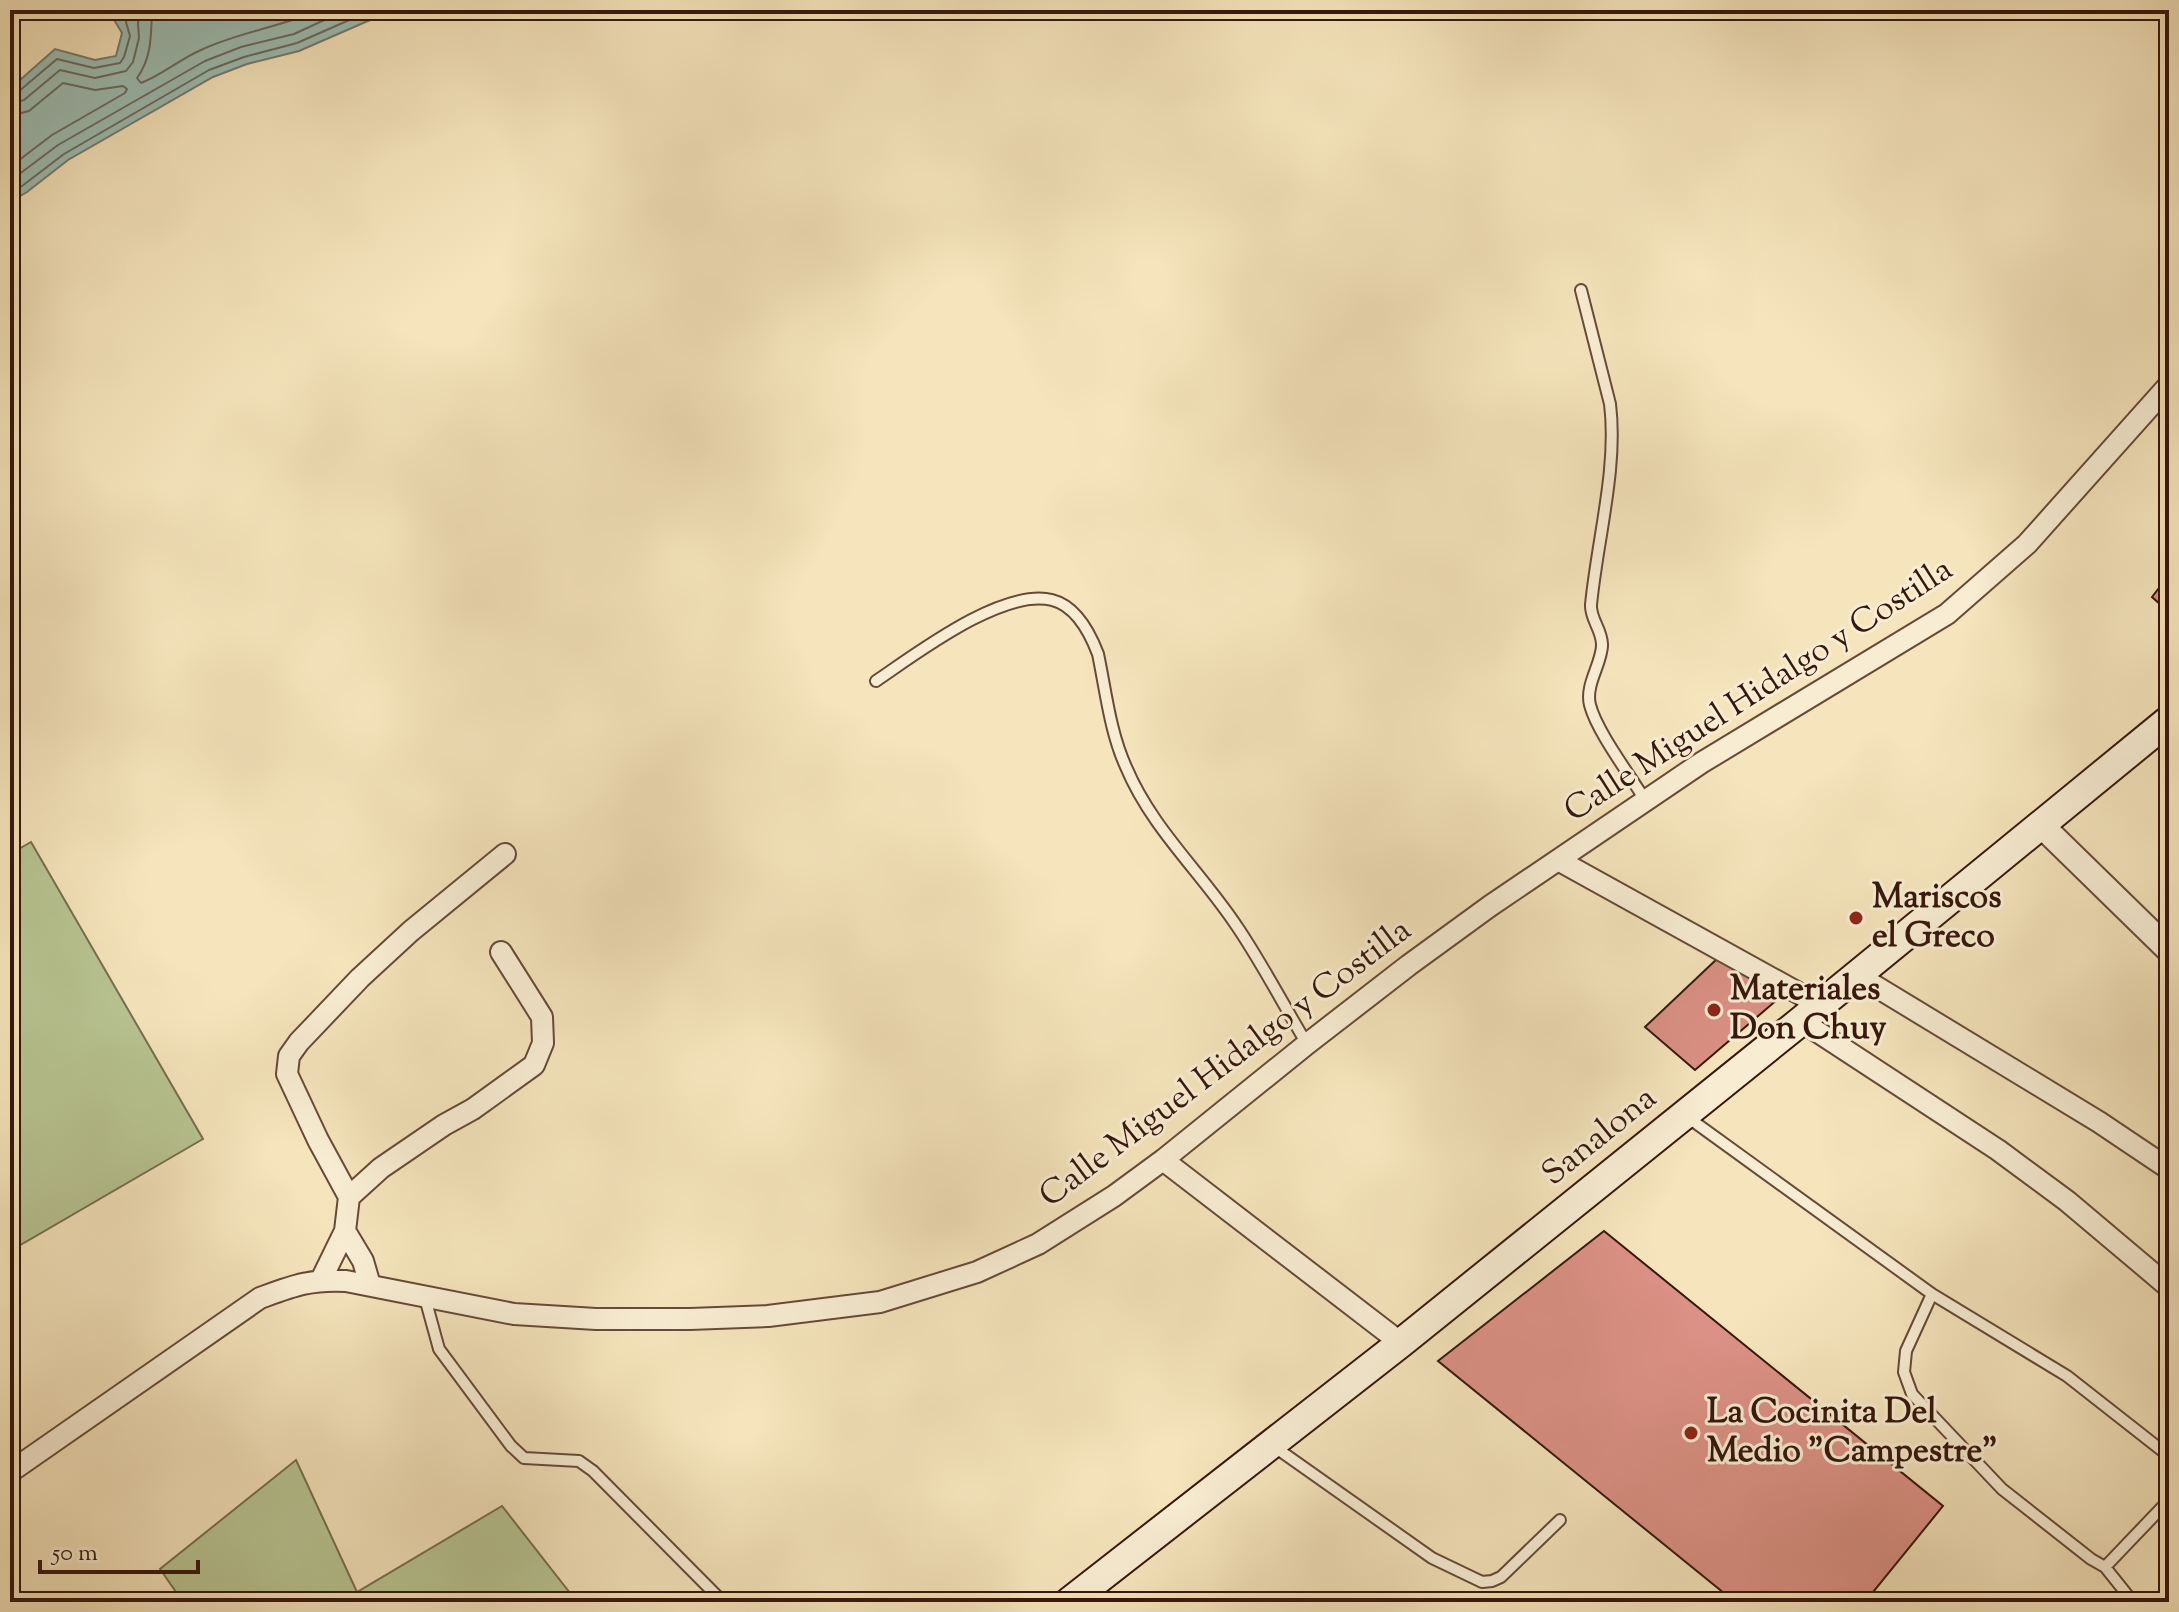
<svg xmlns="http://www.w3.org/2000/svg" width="2179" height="1612" viewBox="0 0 2179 1612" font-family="'Sorts Mill Goudy',serif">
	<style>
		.green { fill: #b8c593; stroke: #776e50; stroke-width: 2 }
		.water { fill: #9cbeb4; stroke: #737b71; stroke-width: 2 }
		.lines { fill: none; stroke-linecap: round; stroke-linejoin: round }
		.shore { stroke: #696a60; stroke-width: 2 }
		.building { fill: #db9185; stroke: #36170c; stroke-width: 2 }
		.service-casing { stroke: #664a38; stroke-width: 14 }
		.minor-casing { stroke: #664a38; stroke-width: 24 }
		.tertiary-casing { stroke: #664a38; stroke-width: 28 }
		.secondary-casing { stroke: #36170c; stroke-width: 32 }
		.service { stroke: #f8edd3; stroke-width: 10 }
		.minor { stroke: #f8edd3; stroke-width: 20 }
		.tertiary { stroke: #f8edd3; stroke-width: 24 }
		.secondary { stroke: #f8edd3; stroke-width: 28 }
		.poi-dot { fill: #8f2418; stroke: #f8edd3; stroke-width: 3 }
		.labels { text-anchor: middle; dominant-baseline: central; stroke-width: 6; stroke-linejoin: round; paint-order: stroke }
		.street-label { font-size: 34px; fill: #36170c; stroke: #f8edd3 }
		.poi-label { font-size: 34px; font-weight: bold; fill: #36170c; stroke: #f8edd3; text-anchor: start }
	</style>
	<rect width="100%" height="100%" fill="#f5e4bc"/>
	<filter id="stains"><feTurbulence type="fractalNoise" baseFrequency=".0025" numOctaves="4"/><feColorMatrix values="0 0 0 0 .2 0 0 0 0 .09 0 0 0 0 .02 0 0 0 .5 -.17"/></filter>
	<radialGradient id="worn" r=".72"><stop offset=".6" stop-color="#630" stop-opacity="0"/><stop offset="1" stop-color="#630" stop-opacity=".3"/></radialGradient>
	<path class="green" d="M31,842L203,1139L10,1251V854Z
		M296,1460L357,1592L502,1506L577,1602H183L160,1569Z"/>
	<path class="water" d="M130,10H393L299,51L247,64L213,77L68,160L27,192L10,202L11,88L55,49L95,60L116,56L122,33L113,18Z"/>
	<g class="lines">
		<path class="shore" d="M152,10C151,34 152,58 137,78L141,83C162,75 180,59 201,50C239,32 281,27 319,10
			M10,94L18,92L57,59L94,68L120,63L124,57L130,36L126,22L130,10
			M10,104L24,100L60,70L95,78L126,71L133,62L139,38L138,23L140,10
			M10,116L29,111L63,83L95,90L123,86L127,89L125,93L52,135L10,167
			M10,181L58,145L205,61L241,47L294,34L346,10
			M10,193L22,186L64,154L209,70L244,57L297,43L372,10"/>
	</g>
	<path class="building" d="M2169,575V612L2152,597Z
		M1719,957L1785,993L1695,1070L1645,1027Z
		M1604,1231L1943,1506L1865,1602H1735L1438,1361Z"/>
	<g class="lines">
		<g class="service-casing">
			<path id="service" d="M1581,290L1610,404C1618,468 1597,541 1591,605C1590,619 1603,631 1602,646C1601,665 1585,685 1590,705C1597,732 1630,775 1645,800
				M876,681C916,654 1002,588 1052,600C1076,606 1090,633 1098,654C1106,692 1110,732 1126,767C1152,829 1202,873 1238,928C1263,965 1284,1006 1307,1044
				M1686,1116L1932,1294L2067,1376L2169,1456
				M1932,1294L1906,1351L1904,1372L1912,1394L2002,1489L2091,1559L2105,1567L2133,1602
				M425,1298L439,1349L511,1446L524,1458L579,1461L593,1471L723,1602
				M1272,1445L1432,1558L1482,1582L1492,1581L1501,1577L1560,1520
				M2105,1567L2169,1500"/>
		</g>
		<g class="minor-casing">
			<path id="minor" d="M1558,860L1820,1005
				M1857,975L2099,1122L2169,1169
				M1801,1021L1998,1150L2067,1201L2169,1287
				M1163,1160L1401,1343
				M349,1197L318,1140L287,1074L289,1056L299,1042L360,978L411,931L505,854
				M345,1231L363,1261L370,1285
				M321,1280L345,1231L349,1197L381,1168L444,1125L473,1109L534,1065L543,1043L542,1017L501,952
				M10,1472L260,1298C293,1286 310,1279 346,1281L514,1314L596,1319H690L768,1316L880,1302L977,1272L1038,1244L1114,1196L1163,1160L1307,1044L1409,965L1490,906L1701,763L1947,614L2027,544L2169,385"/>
		</g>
		<g class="tertiary-casing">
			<path id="tertiary" d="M2041,825L2169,950"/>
		</g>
		<g class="secondary-casing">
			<path id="secondary" d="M1069,1602L1401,1343L1801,1021L2169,720"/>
		</g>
		<use href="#service" class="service"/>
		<use href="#minor" class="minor"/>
		<use href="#tertiary" class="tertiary"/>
		<use href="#secondary" class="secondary"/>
	</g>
	<g class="poi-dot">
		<circle cx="1856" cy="918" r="8"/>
		<circle cx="1714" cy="1010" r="8"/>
		<circle cx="1691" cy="1433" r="8"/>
	</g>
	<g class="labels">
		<g class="street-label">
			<text transform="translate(1759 691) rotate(-33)">Calle Miguel Hidalgo y Costilla</text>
			<text transform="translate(1226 1064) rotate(-37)">Calle Miguel Hidalgo y Costilla</text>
			<text transform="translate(1600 1137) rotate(-39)">Sanalona</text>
		</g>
		<g class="poi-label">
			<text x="1872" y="898">Mariscos<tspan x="1872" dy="39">el Greco</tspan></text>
			<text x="1730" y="990">Materiales<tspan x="1730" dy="39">Don Chuy</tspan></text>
			<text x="1707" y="1413">La Cocinita Del<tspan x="1707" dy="39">Medio "Campestre"</tspan></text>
		</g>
	</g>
	<rect width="2179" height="1612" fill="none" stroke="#f5e4bc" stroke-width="40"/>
	<rect x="12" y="12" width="2155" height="1588" fill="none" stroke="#36170c" stroke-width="4"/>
	<rect x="20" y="20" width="2139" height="1572" fill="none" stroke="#36170c" stroke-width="2"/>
	<path d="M40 1560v12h158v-12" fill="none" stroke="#36170c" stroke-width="4"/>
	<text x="52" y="1560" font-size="24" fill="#36170c" stroke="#f8edd3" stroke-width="6" paint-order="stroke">50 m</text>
	<rect width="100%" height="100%" filter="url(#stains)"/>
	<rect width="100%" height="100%" fill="url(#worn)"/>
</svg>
